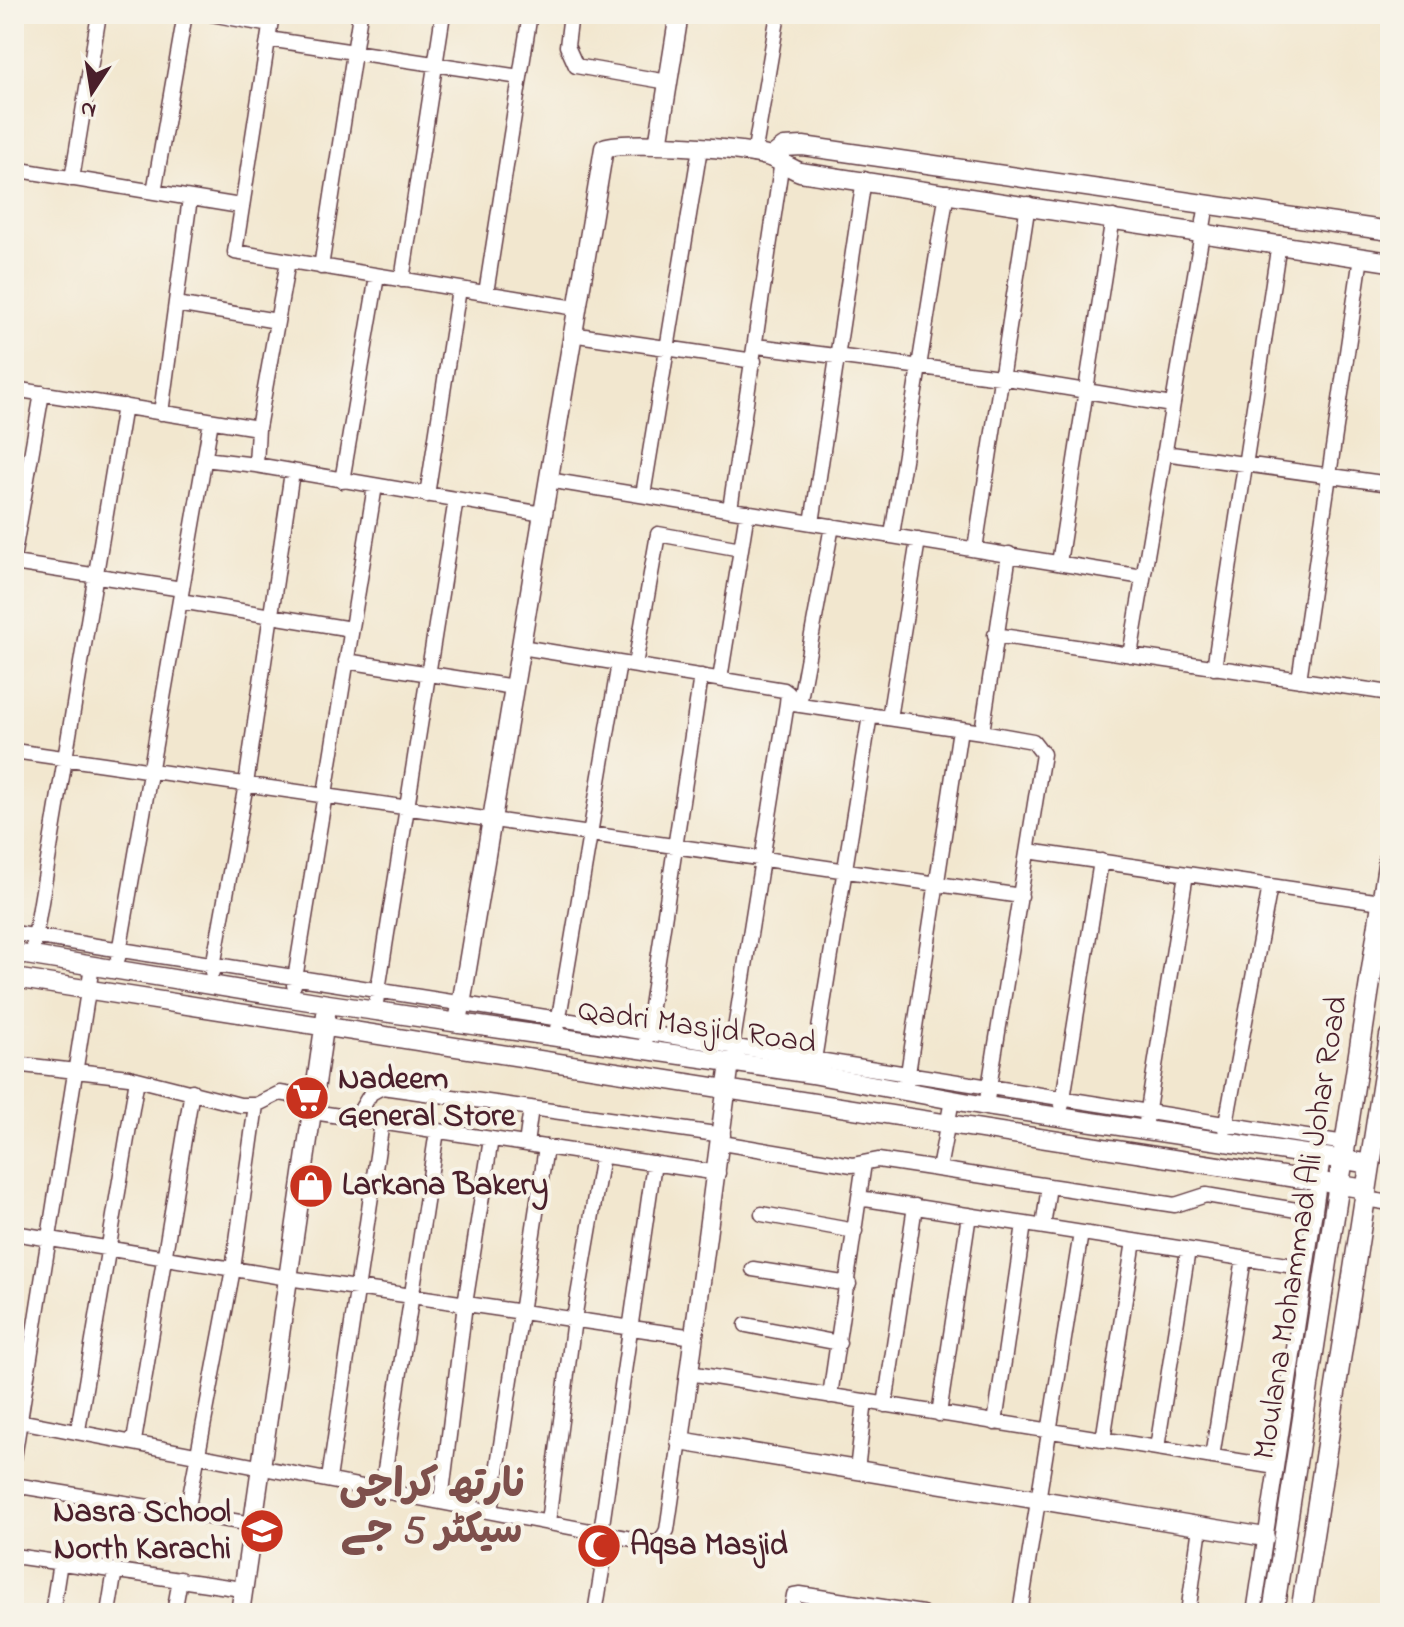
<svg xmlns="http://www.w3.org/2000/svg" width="1404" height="1627" viewBox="0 0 1404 1627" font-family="'Indie Flower','Playpen Sans Arabic',sans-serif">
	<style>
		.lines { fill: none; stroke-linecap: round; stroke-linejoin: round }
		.minor-casing { stroke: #633d44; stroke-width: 17 }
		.tertiary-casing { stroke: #633d44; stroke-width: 21 }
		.secondary-casing { stroke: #633d44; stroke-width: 23 }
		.minor { stroke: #fff; stroke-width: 14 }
		.tertiary { stroke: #fff; stroke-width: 18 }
		.secondary { stroke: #fff; stroke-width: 20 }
		.labels { text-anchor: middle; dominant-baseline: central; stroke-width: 8; stroke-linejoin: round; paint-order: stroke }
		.street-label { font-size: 32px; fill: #4a1f2b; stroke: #f7f3e8 }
		.poi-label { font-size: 32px; font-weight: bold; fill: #4a1f2b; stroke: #f7f3e8; text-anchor: start }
		.district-label { font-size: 40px; font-weight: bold; fill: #7e504c; stroke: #f7f3e8 }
	</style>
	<rect width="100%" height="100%" fill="#f7f3e8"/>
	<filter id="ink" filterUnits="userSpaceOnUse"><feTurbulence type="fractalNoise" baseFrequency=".0125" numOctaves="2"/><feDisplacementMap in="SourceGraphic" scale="16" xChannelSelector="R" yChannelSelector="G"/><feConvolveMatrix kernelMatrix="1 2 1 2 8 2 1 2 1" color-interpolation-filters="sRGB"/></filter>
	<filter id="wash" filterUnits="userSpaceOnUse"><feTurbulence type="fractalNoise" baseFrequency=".006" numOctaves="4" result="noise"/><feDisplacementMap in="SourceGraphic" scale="32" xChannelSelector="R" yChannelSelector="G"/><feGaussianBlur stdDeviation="1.8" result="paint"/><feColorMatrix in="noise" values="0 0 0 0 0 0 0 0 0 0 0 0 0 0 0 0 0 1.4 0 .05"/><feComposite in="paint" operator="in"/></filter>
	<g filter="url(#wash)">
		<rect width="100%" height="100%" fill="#f2e7cf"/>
	</g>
	<g filter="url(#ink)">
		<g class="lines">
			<g class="minor-casing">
				<path id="minor" d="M211,14L270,25
					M272,14L235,252L576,308
					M571,14L567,46L576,66L668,82
					M14,23L15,14
					M268,39L520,77
					M754,155L778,14
					M14,169L240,206
					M72,179L99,14
					M154,192L185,14
					M288,261L258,428L256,465L543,514
					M321,267L360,14
					M402,280L443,14
					M486,293L530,14
					M176,304L277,321
					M571,334L754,361
					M757,346L1000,377L1172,405
					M14,389L258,428
					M161,413L190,198
					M1164,453L1390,484
					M204,459L256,465
					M548,480L1143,577
					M342,481L377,276
					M427,495L459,289
					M643,495L700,148
					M730,509L783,154
					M812,523L864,179
					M892,535L947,192
					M975,549L1028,204
					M14,553L42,393
					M14,563L182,589
					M1059,563L1113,217
					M180,601L351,629
					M995,635L1390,693
					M521,647L784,690L788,693L787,703L982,732
					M1130,655L1207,204
					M346,661L514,687
					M635,665L658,534L741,549
					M1214,668L1279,243
					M720,679L747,512
					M1299,680L1361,257
					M799,705L832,526
					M889,718L918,540
					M14,751L1021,896
					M1028,851L1388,903
					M14,933L1345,1143
					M34,944L124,406
					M118,958L211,421
					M212,972L246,784L292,472
					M294,985L375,486
					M375,1009L456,499
					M557,1029L619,663
					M646,1039L701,676
					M731,1054L787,703
					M14,1064L129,1077L240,1105H256L280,1093L315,1099
					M813,1066L870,715
					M907,1080L960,729
					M1062,1105L1101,861
					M986,1106L1043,754L1033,741L982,732L1009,554
					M313,1112L718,1173
					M356,1118L371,1093L382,1087L723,1135
					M1146,1122L1186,874
					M1225,1129L1270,886
					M722,1143L852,1165L878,1160L1175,1205L1206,1195L1315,1213
					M526,1144L531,1108
					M939,1169L952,1100
					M859,1198L1306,1268
					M1365,1199L1390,1203
					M762,1214L855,1231
					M1043,1227L1049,1186
					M14,1233L288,1278L694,1337
					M753,1269L849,1284
					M746,1325L839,1343
					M689,1373L1276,1467
					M830,1396L864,1163
					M885,1405L915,1206
					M939,1414L969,1215
					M14,1420L653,1543L661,1541L667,1530L680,1441
					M995,1423L1024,1224
					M78,1430L137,1079
					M1103,1440L1134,1241
					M134,1441L192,1091
					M1157,1448L1188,1250
					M1212,1457L1244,1258
					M14,1458L92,966
					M857,1470L865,1401
					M329,1479L382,1122
					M14,1485L252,1524
					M382,1489L437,1131
					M441,1501L465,1304L491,1139
					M491,1511L546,1147
					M187,1512L233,1269L256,1105
					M548,1522L574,1319L602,1156
					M601,1532L654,1163
					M14,1556L242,1589
					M52,1613L60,1562
					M108,1613L115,1570
					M174,1613L180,1579
					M595,1613L608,1534
					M791,1613L794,1595L800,1594L922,1613
					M1020,1613L1081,1233
					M1188,1613L1200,1527
					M1254,1613L1323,1157"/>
			</g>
			<g class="tertiary-casing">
				<path id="tertiary" d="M658,145L679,14
					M771,157L784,147L803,146L1390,231
					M14,953L328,1004L812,1074L986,1106L1371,1164
					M14,978L1366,1189
					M458,1023L604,148C626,140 751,148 772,158C782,162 790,168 800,172L1390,262
					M730,1062L680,1441L1265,1537
					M240,1613L326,1014"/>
			</g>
			<g class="secondary-casing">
				<path id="secondary" d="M1273,1613L1390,852
					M1301,1613L1390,1036"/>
			</g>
			<use href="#minor" class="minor"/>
			<use href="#tertiary" class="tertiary"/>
			<use href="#secondary" class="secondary"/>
		</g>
	</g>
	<defs>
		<g id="supermarket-disc" transform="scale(2.3)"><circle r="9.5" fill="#c8321e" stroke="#f7f3e8"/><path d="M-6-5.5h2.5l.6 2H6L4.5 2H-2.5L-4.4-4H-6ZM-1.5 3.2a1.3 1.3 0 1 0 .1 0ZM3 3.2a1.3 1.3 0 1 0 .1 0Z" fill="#fff"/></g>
		<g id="shop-disc" transform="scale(2.3)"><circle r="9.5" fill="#c8321e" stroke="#f7f3e8"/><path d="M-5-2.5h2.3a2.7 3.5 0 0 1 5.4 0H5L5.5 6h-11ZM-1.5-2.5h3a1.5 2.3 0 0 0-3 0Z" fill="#fff"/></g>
		<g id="school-disc" transform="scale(2.3)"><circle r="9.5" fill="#c8321e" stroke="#f7f3e8"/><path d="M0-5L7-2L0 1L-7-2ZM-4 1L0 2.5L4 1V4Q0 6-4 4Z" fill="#fff"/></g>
		<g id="mosque-disc" transform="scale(2.3)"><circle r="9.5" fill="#c8321e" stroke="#f7f3e8"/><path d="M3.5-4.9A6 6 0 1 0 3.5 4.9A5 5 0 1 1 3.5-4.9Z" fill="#fff"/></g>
	</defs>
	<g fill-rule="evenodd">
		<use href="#supermarket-disc" x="307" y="1098"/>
		<use href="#shop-disc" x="311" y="1186"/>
		<use href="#school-disc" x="262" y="1531"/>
		<use href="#mosque-disc" x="599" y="1546"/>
	</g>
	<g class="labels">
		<g class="street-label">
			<text transform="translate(697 1028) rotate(8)">Qadri Masjid Road</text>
			<text transform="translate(1302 1228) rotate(-81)">Moulana Mohammad Ali Johar Road</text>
		</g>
		<g class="poi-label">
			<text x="338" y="1080">Nadeem<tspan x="338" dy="37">General Store</tspan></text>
			<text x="342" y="1186">Larkana Bakery</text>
			<text x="231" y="1513" text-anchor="end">Nasra School<tspan x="231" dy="37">North Karachi</tspan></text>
			<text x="630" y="1546">Aqsa Masjid</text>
		</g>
		<g class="district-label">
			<text x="432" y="1486">نارتھ کراچی<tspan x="432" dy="46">سیکٹر 5 جے</tspan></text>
		</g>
	</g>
	<rect width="1404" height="1627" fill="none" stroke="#f7f3e8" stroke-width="48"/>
	<g transform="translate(92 92) rotate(192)" stroke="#f7f3e8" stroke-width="6" paint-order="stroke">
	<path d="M0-6L14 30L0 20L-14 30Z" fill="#4a1f2b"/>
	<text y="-12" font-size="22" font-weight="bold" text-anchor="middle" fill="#4a1f2b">N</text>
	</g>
</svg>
